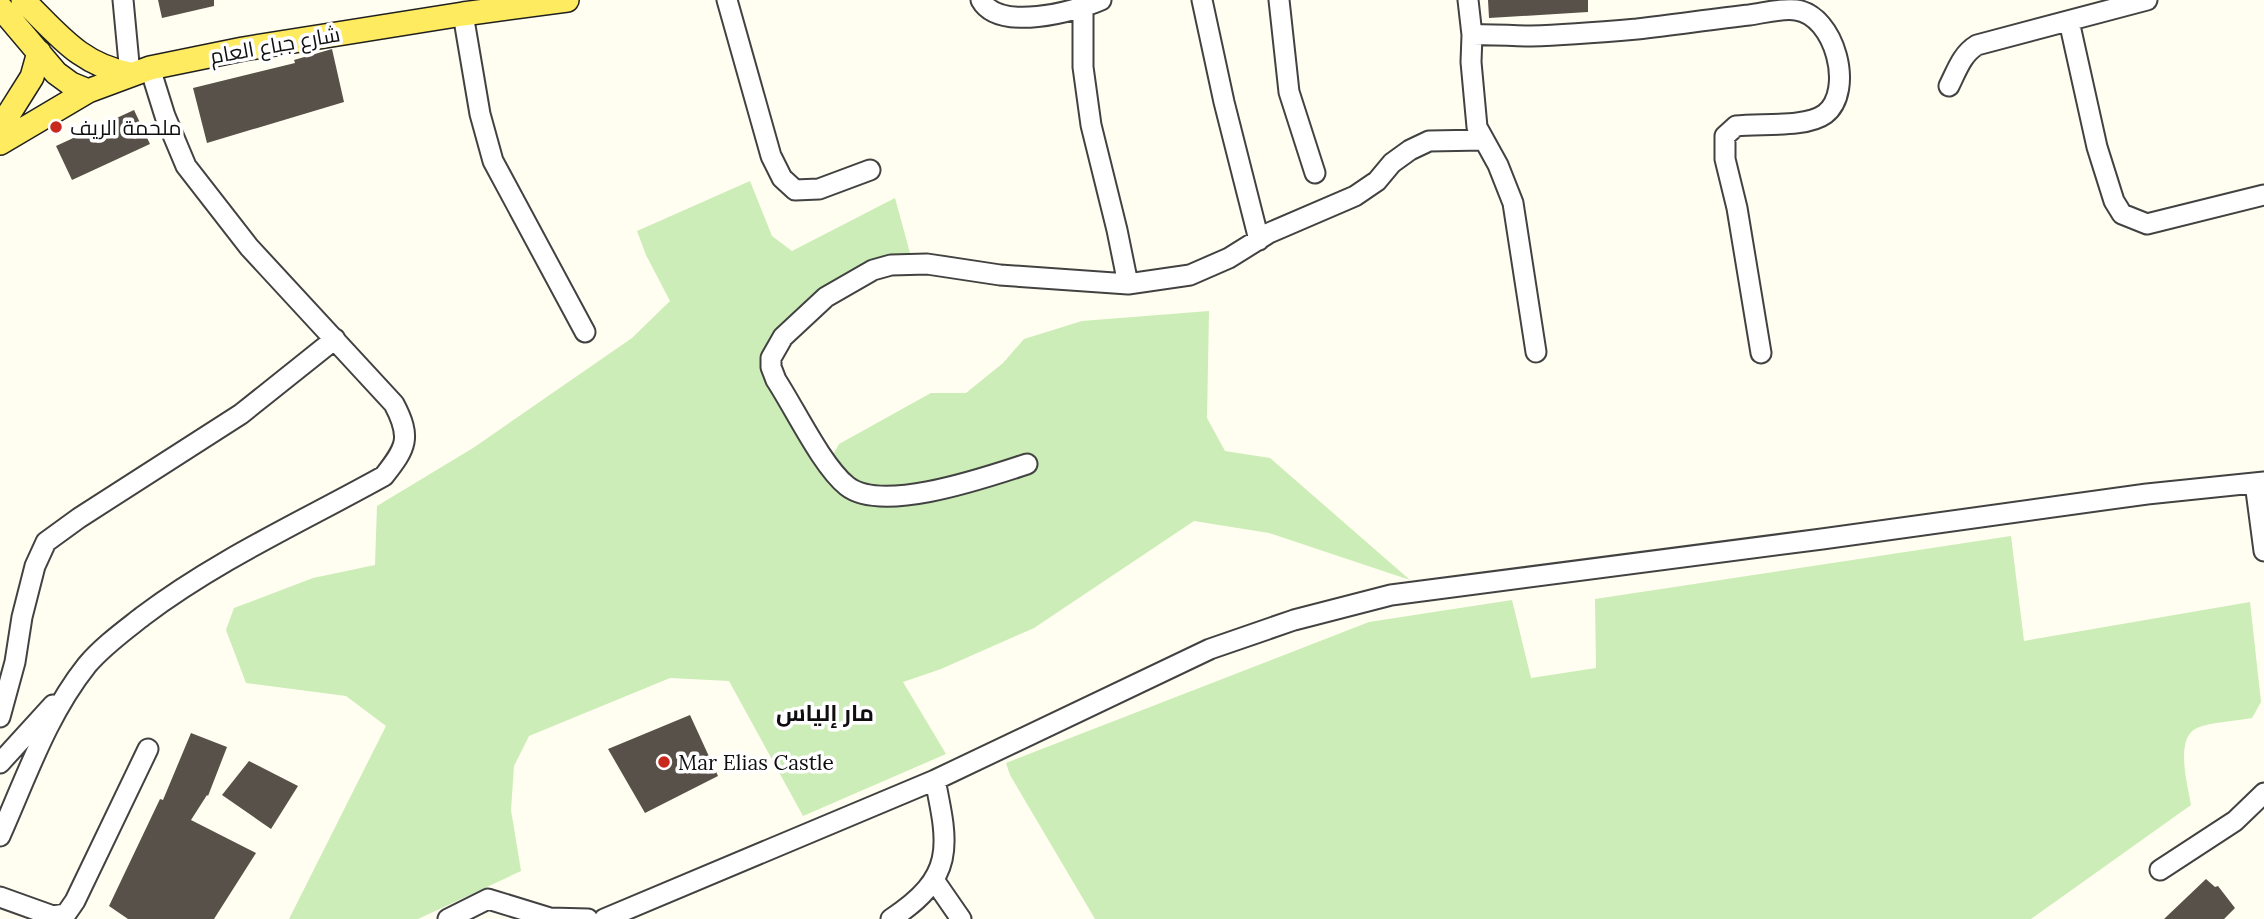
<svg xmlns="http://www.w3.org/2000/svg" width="2264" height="919" viewBox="0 0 2264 919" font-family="Lora,Cairo,serif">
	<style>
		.green { fill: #ccedb7 }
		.building { fill: #58514a }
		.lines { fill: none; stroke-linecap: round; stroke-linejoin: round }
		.minor-casing { stroke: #424242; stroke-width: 23 }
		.major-casing { stroke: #202020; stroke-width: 26 }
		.minor { stroke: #fff; stroke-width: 19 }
		.major { stroke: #ffeb60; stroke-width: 23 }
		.poi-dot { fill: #c9281c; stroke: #fff; stroke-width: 2.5 }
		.labels { text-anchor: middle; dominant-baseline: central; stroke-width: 7; stroke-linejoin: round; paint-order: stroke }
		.street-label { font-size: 21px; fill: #0f0f0f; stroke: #fff }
		.poi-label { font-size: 21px; fill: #0f0f0f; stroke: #fff; text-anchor: start }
		.neighbourhood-label { font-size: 23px; font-weight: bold; fill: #0f0f0f; stroke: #fff }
	</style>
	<rect width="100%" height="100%" fill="#fffef0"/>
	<path class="green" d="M750,181L772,236L792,251L895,198L910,253L869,264L818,297L767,376L825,470L839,444L931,393H966L1003,363L1024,339L1082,321L1209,311L1207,418L1225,451L1270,458L1410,580L1269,533L1194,521L1034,628L941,669L903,682L946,754L803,816L729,681L670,678L529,736L514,766L511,810L521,871L418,919H289L386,726L346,696L246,683L226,630L234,608L313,578L375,565L377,506L473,448L632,338L670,301L646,255L637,231Z
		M2011,536L2024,641L2250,602L2261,702L2252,718C2236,721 2211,722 2197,728C2174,738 2188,786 2191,805L2031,919H1095L1010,775L1006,763L1369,622L1512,600L1531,678L1596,668L1595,599Z"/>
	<path class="building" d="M158,0H214V6L162,18Z
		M1488,0H1588V12L1489,18Z
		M332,49L344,102L207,143L193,88L295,63L294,60Z
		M134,110L150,144L72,180L56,146Z
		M690,715L718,776L645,813L608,749Z
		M191,733L227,747L208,796L207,795L191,820L256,853L214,919H128L109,906L160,799L163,800Z
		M249,761L298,786L271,829L222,795Z
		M2206,879L2215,887L2218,886L2235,908L2224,919H2164Z"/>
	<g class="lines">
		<g class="minor-casing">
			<path id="minor" d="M123,0L130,74
				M727,0L771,156L782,178L795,190L819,189L870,170
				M981,0C999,32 1074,12 1101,0
				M1202,0L1224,102L1259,240
				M1279,0L1289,92L1315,173
				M1468,0L1472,35C1492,34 1511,36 1531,36C1566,35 1602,32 1637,29C1674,25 1712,19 1749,15C1764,13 1781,8 1796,10C1835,15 1855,91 1825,114C1806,128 1760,123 1736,126L1725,136V159L1737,208L1761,353
				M1083,8V67L1091,125L1117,230L1128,284
				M463,14L480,114L493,161L585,332
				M2069,21L2097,147L2114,201L2122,214L2147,224L2264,195
				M1472,35L1471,62L1477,127L1498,165L1513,203L1536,352
				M1949,86C1957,70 1962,54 1977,45L2147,0
				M1027,464C987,477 882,514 847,486C822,466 795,409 776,380L771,367V358L783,337L826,297L873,270L891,265L927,264L1000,275L1128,284L1190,275L1229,258L1269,233L1355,196L1377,181L1392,163L1410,150L1429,141L1483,140
				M2255,483L2264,551
				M0,717L15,662L22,617L35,566L46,542L79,518L241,414L335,339
				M0,763L53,705
				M0,836C26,778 47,715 87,665C103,646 124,631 143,616C217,560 303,521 384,476C406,448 412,438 394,404L249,247L186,166L165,116L150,68
				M2160,870L2235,821L2264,793
				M934,880L961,919
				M0,897L53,916L66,914L75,901L148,749
				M448,919L488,899L550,918L588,919
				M604,919L935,780L1210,649L1294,620L1391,595L1822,539L2147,494L2264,482
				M891,919C955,877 949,847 935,780"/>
		</g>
		<g class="major-casing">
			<path id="major" d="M23,0C58,34 80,65 130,74
				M0,7L56,73L71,84L88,91
				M0,128L32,77L39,52
				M0,143L88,91L150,68L243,49L463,14L567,0"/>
		</g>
		<use href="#minor" class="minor"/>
		<use href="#major" class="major"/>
	</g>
	<g class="poi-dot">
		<circle cx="56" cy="127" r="7"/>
		<circle cx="664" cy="762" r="7"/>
	</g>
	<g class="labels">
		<g class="street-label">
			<text transform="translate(275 45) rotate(-10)">شارع جباع العام</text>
		</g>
		<g class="poi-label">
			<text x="70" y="127">ملحمة الريف</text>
			<text x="678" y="762">Mar Elias Castle</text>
		</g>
		<g class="neighbourhood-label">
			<text x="825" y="712">مار إلياس</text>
		</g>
	</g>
</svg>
